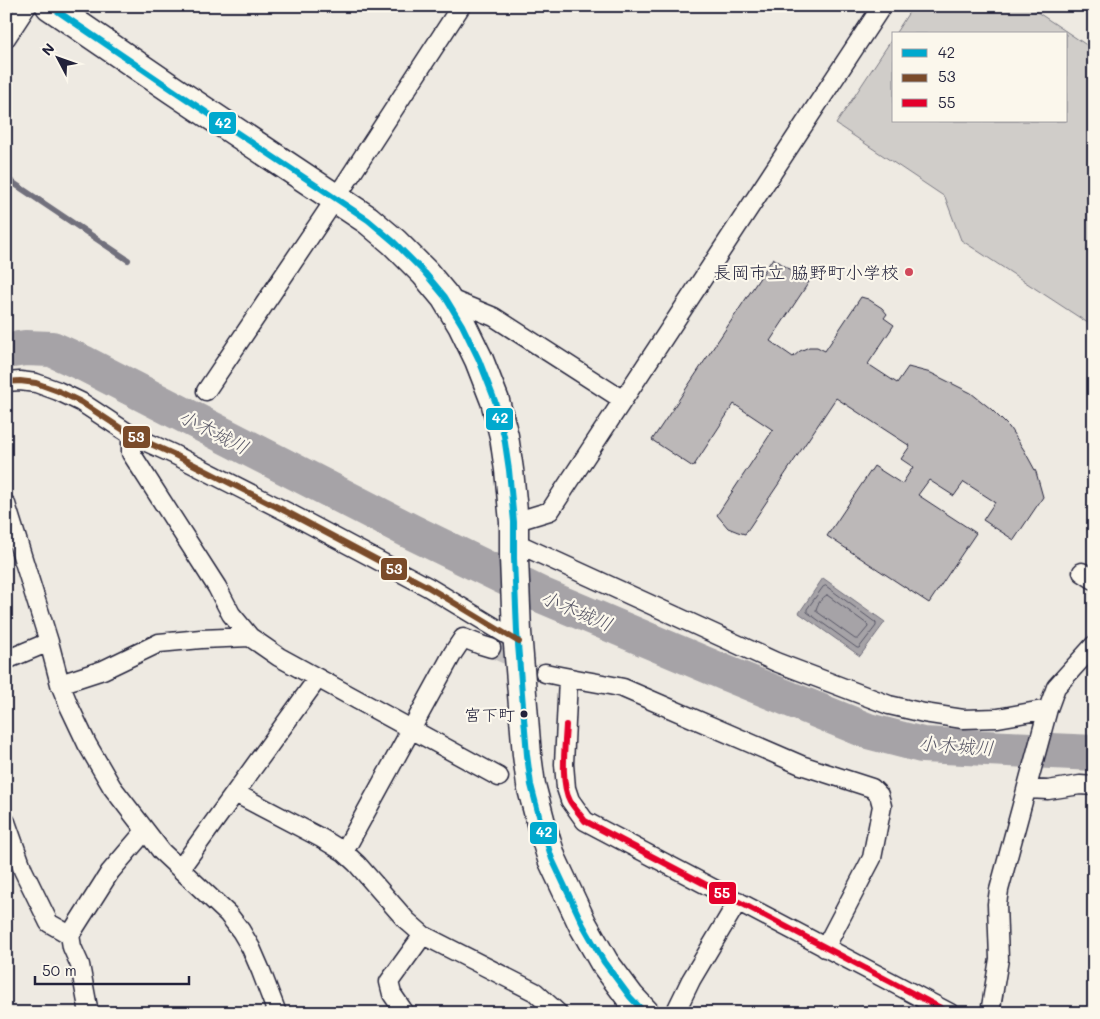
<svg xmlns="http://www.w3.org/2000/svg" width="1100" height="1019" viewBox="0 0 1100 1019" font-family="Mali,'Klee One',sans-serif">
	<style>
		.green { fill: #d0cdc9; stroke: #797882 }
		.water { fill: #a6a3a7; stroke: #716f7c }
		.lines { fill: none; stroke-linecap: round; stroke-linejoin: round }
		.shore { stroke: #575666; stroke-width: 1 }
		.stream { stroke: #716f7c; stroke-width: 6 }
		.river { stroke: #a6a3a7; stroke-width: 36 }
		.building { fill: #bcb8b8; stroke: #22223b }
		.street-tunnel { stroke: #c5c2c1; stroke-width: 18; stroke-dasharray: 18 9; stroke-linecap: butt }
		.street-casing { stroke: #22223b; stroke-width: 21 }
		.highway-casing { stroke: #22223b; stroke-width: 31 }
		.street { stroke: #fbf7ec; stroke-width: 18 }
		.highway { stroke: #fbf7ec; stroke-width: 28 }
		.bus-1-casing { stroke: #fbf7ec; stroke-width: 10 }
		.bus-2-casing { stroke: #fbf7ec; stroke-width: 10 }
		.bus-3-casing { stroke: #fbf7ec; stroke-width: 10 }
		.bus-1 { stroke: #00a9ce; stroke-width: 6 }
		.bus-2 { stroke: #7a4b2a; stroke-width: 6 }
		.bus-3 { stroke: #e4002b; stroke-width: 6 }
		.poi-dot { fill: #d1495b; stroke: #fbf7ec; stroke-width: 2 }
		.bus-dot { fill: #22223b; stroke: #fbf7ec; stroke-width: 2 }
		.labels { text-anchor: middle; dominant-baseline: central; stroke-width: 4.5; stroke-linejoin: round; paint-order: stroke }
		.bus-label { font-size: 17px; fill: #22223b; stroke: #fbf7ec; text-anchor: end }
		.poi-label { font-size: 18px; fill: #22223b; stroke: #fbf7ec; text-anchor: end }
		.water-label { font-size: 19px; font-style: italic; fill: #575666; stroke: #fbf7ec }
		.line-badge { stroke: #fbf7ec; stroke-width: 2 }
		.badge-label { font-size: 14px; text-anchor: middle; font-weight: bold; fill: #fff }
	</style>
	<rect width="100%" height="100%" fill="#eeeae2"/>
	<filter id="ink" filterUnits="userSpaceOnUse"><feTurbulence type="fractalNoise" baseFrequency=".02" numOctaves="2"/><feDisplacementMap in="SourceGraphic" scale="10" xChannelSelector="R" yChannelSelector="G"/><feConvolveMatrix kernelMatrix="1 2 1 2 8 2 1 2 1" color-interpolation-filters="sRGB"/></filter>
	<g filter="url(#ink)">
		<path class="green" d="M913,6H1028L1094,50V327L961,240L945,197L836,124L894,36V121H1066V34H895Z"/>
		<path class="water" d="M823,578L885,622L860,656L799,613Z"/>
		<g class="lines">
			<path class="shore" d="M826,586L876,623V626L859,648H857L807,612V609L823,587Z
				M827,595L867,624L868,627L858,639H855L816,611C816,606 822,597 827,595Z"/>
			<path class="stream" d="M6,178L128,260"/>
			<path class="river" d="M6,351L25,348L52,349L85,364L412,532L541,595L728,674L868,731L922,745L1094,753"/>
		</g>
		<path class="building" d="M773,258L809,282L770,341L793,357L800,351L809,347H817L825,351L861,297L868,299L882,308L887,314L884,318L894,325L868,364L897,383L908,367L931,373L971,393L991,409L1009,427L1024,450L1036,472L1043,497L1014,540L983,520L995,502L964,482L954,496L929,480L918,495L976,533L929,603L827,536L874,466L902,484L913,467L901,459L910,446L836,398L745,534L738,532L728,528L717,515L773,430L734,404L693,467L652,440Z"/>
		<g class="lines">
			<path class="street-tunnel" d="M491,648L545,673"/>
			<g class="street-casing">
				<path id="street" d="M6,38L27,6
					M445,297L494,317L623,400
					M6,382L20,381L36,383L58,391L81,402L131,435L173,454L287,512L428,587L519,642
					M206,391L336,198L461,6
					M131,435V453L217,587L231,614L250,637L279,657L499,777
					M6,504L49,642L60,684L69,706L87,744L112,787L162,852L228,914L241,931L251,948L261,971L277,1013
					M514,522L550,511L882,6
					M514,542L776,662L889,705L924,713L963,719L998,718L1048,709
					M1082,572L1094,580
					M6,660L49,642
					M545,673C571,679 597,682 623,688L801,765L872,788L879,795L882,806L872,858L825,948
					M568,679L564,764L566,788L570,800L585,821L950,1013
					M60,684L103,670L159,643L201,639L250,637
					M1027,789L1048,790L1080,785L1094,786
					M235,793L321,838L344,852L357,864L406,920L423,935L389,982L392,994L405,1013
					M6,822L23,870L49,923L70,935
					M344,852L453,653L463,638L481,645L491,648
					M180,869L318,678
					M423,935L535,992L558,1013
					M89,1013L80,965L72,947L70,935L110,872L145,831
					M675,1013L691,980L738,901
					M990,1013L999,959L997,904L999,890L1048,709L1056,687L1094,645"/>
			</g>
			<g class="highway-casing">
				<path id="highway" d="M50,6L173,90L368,220L394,242L425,273L445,297L462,325L479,360L495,401L504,436L509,470L514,522V558L517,632L527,755L531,785L542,827L552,859L583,925L604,962L630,997L645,1013"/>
			</g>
			<use href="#street" class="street"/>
			<use href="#highway" class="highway"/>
			<g class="bus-1-casing">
				<path id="bus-1" d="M50,6L173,90L368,220L394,242L425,273L445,297L462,325L479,360L495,401L504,436L509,470L514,522V558L517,632L527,755L531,785L542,827L552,859L583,925L604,962L630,997L645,1013"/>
			</g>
			<g class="bus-2-casing">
				<path id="bus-2" d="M6,382L20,381L36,383L58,391L81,402L131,435L173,454L287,512L428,587L519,642"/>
			</g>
			<g class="bus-3-casing">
				<path id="bus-3" d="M566,725C565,746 560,783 570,801C574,808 580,814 585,821L950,1013"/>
			</g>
			<use href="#bus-1" class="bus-1"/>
			<use href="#bus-2" class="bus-2"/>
			<use href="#bus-3" class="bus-3"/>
		</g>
	</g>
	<circle class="poi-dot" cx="909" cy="272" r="5"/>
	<circle class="bus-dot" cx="524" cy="714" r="4.5"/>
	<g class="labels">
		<g class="bus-label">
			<text x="515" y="714">宮下町</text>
		</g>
		<g class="poi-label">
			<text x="899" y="272">長岡市立 脇野町小学校</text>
		</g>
		<g class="water-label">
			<text transform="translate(214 431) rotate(27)">小木城川</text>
			<text transform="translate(577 610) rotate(23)">小木城川</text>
			<text transform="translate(956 745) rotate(4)">小木城川</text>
		</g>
	</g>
	<g class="line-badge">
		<rect x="208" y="111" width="29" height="24" rx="5" fill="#00a9ce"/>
		<rect x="485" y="407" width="29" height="24" rx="5" fill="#00a9ce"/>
		<rect x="122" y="425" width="29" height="24" rx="5" fill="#7a4b2a"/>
		<rect x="380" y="557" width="28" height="24" rx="5" fill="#7a4b2a"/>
		<rect x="529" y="821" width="29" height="24" rx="5" fill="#00a9ce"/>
		<rect x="708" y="881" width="29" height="24" rx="5" fill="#e4002b"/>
	</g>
	<g class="badge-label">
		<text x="223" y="128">42</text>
		<text x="500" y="423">42</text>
		<text x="136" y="442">53</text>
		<text x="394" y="574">53</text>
		<text x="544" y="837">42</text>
		<text x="722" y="898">55</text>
	</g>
	<rect width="1100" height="1019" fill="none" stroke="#fbf7ec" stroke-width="25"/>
	<rect x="12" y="12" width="1075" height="994" fill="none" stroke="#22223b" stroke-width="2" filter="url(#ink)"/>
	<rect x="892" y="32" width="175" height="90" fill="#fbf7ec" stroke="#a4a2a5"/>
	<rect x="902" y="49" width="25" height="8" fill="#00a9ce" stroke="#a4a2a5"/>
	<text x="938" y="58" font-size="15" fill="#22223b">42</text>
	<rect x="902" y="74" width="25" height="8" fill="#7a4b2a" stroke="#a4a2a5"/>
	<text x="938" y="82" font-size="15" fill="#22223b">53</text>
	<rect x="902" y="99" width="25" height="8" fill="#e4002b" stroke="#a4a2a5"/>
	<text x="938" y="108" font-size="15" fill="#22223b">55</text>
	<g transform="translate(58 58) rotate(311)" stroke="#fbf7ec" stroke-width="4" paint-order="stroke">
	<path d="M0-4L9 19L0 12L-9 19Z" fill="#22223b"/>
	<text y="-8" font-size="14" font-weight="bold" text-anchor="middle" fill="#22223b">N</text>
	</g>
	<path d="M35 976v8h154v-8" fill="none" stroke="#22223b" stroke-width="2.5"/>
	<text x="42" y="976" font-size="15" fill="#22223b" stroke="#fbf7ec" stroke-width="4" paint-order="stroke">50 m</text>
</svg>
